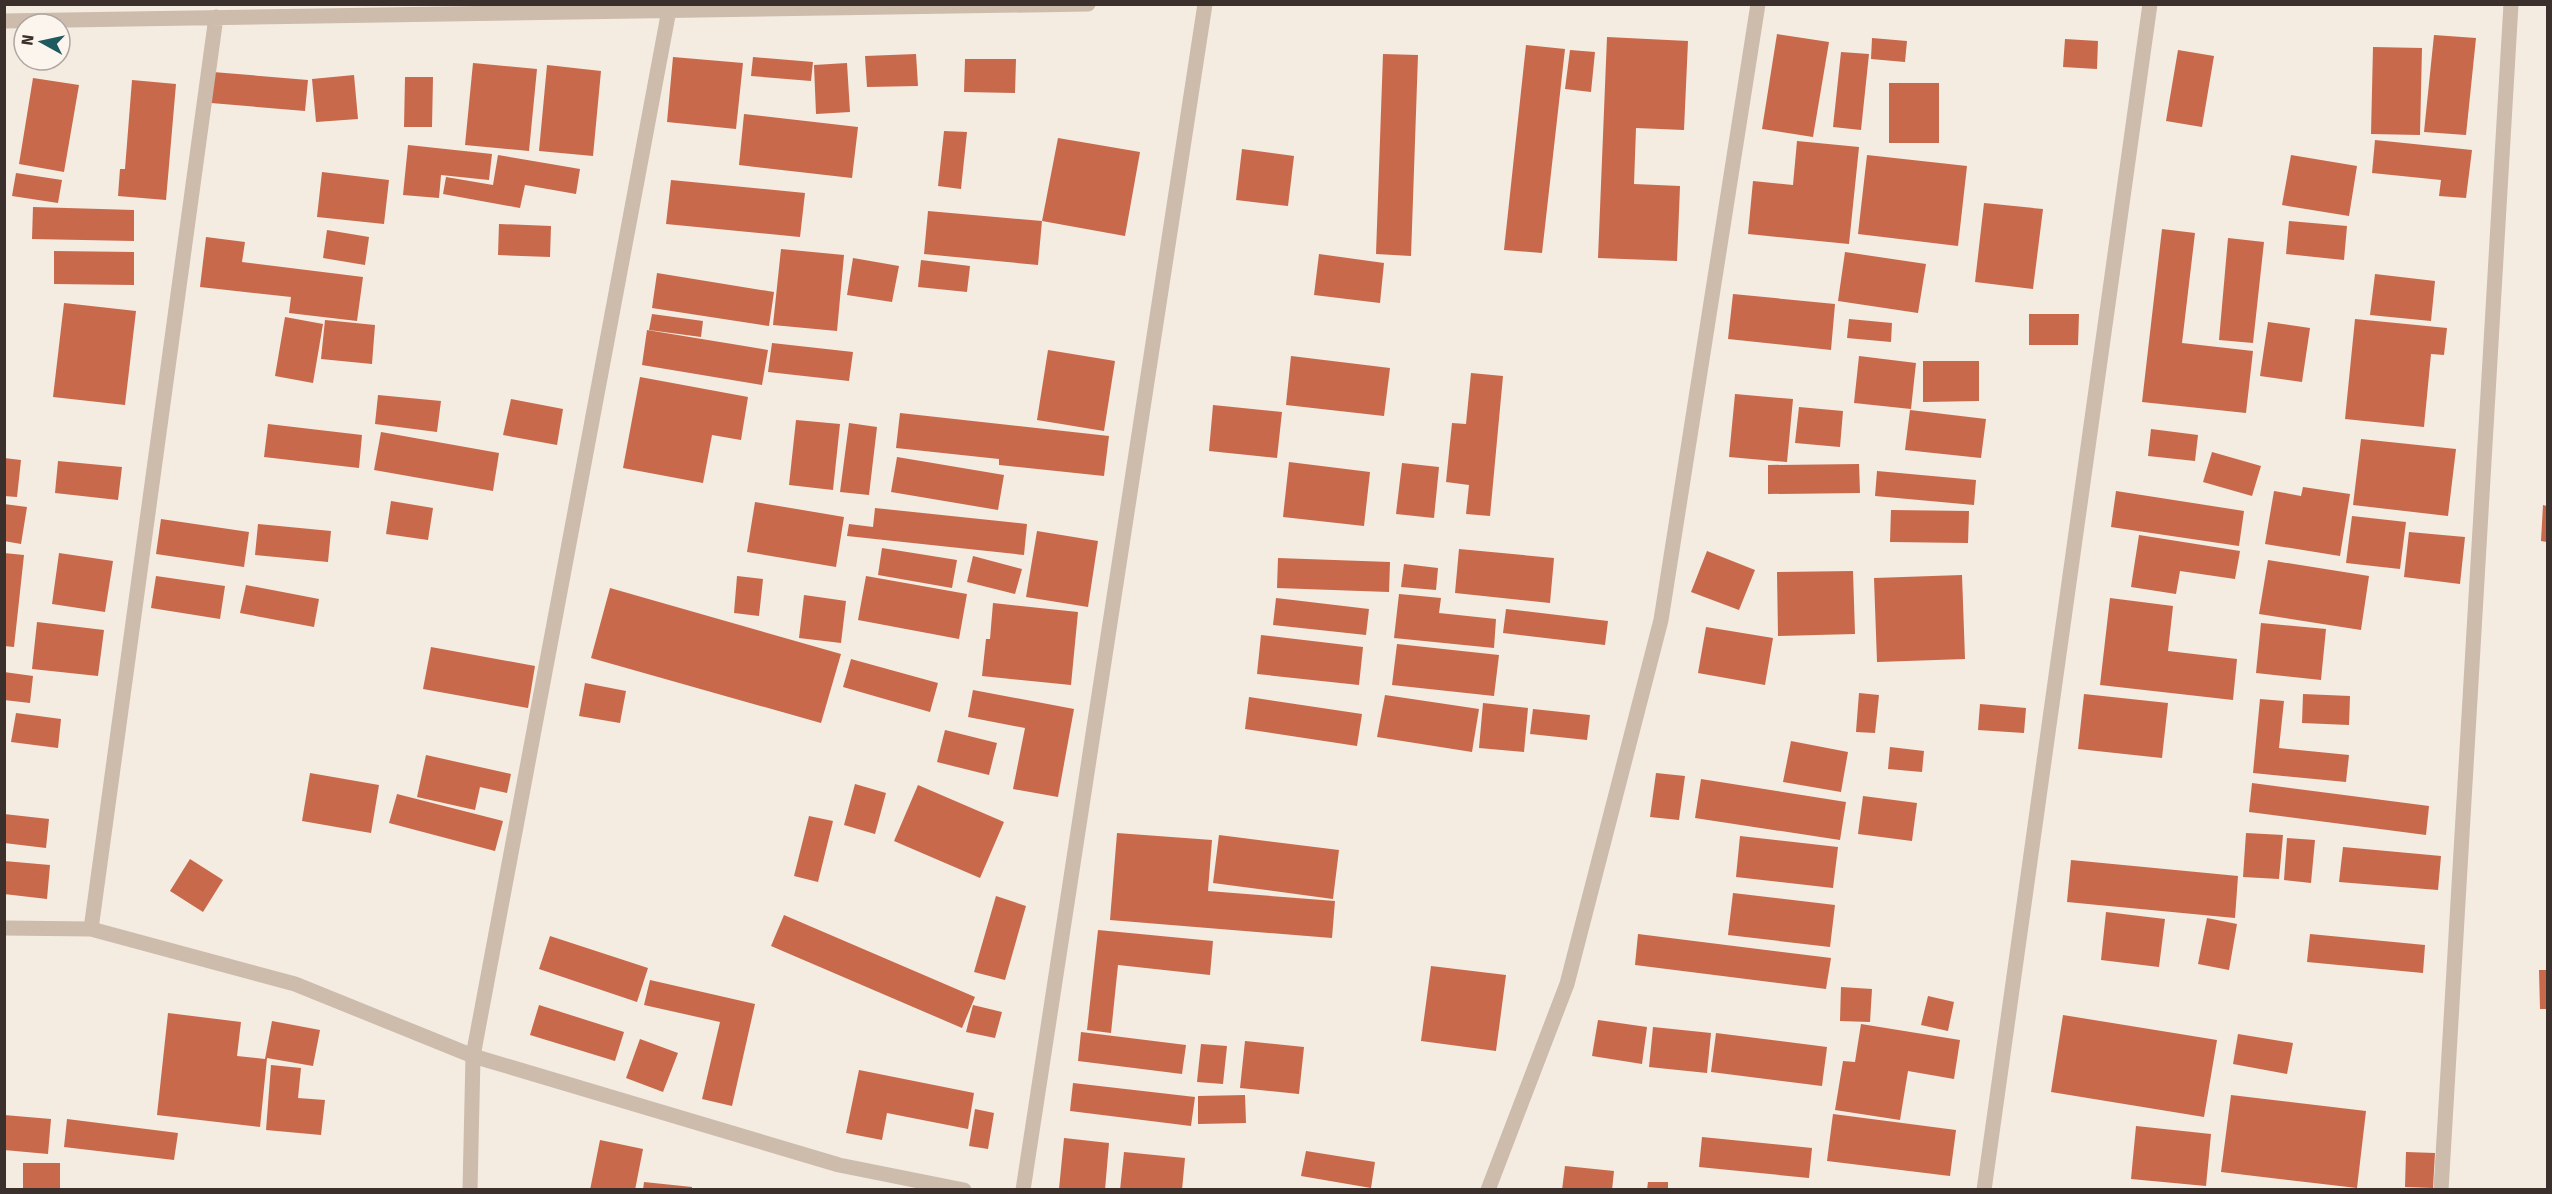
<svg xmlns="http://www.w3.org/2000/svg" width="2552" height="1194" viewBox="0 0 2552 1194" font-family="'Fira Sans',sans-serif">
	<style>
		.building { fill: #c8694b }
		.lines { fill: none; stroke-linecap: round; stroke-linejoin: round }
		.minor { stroke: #cdbbac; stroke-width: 15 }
	</style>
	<rect width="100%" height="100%" fill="#f4ebe1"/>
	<path class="building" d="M1777,34L1829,42L1813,137L1762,129Z
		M2434,35L2476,38L2466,135L2424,132Z
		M1607,37L1688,41L1684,130L1636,128L1634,184L1680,186L1677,261L1598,258Z
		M1872,38L1907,41L1905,62L1871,59Z
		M2065,39L2098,41L2097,69L2063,67Z
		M1526,45L1565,49L1542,253L1504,250Z
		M2373,47L2422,48L2420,135L2371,134Z
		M1570,50L1595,52L1591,92L1565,89Z
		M2178,50L2214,56L2202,127L2166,121Z
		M1841,52L1869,54L1861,130L1833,127Z
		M916,54L918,86L867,87L865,56Z
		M1383,54L1418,55L1411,256L1376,254Z
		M673,57L743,63L736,129L667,122Z
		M753,57L813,62L811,81L751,76Z
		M965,59H1016L1015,93L964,92Z
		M473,63L537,69L529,151L465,145Z
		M847,63L850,112L816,114L814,65Z
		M547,65L601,71L593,156L539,151Z
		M213,72L308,80L305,111L211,103Z
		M354,75L358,119L316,122L312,79Z
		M405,77H433L432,127H404Z
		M33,78L79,85L64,172L19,164Z
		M132,80L176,84L166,200L118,196L120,169H125Z
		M1889,83H1939V143H1889Z
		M744,114L858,127L852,178L739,165Z
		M944,131L967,132L961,189L938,186Z
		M1058,138L1140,152L1125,236L1042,221Z
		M2375,140L2472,150L2466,198L2439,196L2441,180L2372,173Z
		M1797,141L1859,147L1849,244L1748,234L1753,181L1793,185Z
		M408,145L492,154L489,180L441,175L439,198L403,195Z
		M1242,149L1294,156L1288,206L1236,200Z
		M498,155L580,169L576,194L525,185L520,208L443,194L446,177L493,185Z
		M1867,155L1967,166L1958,246L1858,234Z
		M2291,155L2357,166L2349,216L2282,205Z
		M322,172L389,180L384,224L317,217Z
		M16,173L62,180L58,203L12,196Z
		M671,180L805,193L800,237L666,224Z
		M1984,203L2043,209L2033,289L1975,282Z
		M33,207L134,210V241L32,239Z
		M928,211L1042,221L1038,265L924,254Z
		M2289,221L2347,226L2344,260L2286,254Z
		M499,224L551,226L550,257L498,255Z
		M2162,229L2195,233L2182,343L2253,351L2246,413L2142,402Z
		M327,230L369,237L365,265L323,258Z
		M206,237L245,242L242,262L363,277L357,321L289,313L291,297L200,287Z
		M2228,238L2264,242L2253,343L2219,340Z
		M781,249L844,255L837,331L773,325Z
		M54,251L134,252V285L54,284Z
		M1845,252L1926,264L1918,313L1838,301Z
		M1319,254L1384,263L1380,303L1314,295Z
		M853,258L899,266L892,302L847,295Z
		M921,260L970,266L967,292L918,287Z
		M657,273L774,292L769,326L652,308Z
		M2375,274L2435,281L2431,321L2370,315Z
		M1733,294L1835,304L1831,350L1728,339Z
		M64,303L136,311L125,405L53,397Z
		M652,314L703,321L701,337L649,330Z
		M2029,314H2079L2078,345H2029Z
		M285,317L323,324L313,383L275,376Z
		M1849,319L1892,323L1891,342L1847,338Z
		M2355,319L2447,328L2444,355L2431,354L2424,427L2345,419Z
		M325,320L375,325L372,364L321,359Z
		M2268,322L2310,328L2302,382L2260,376Z
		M647,330L768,350L762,385L642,365Z
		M772,343L853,352L849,381L768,372Z
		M1048,350L1115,361L1104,431L1037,420Z
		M1291,356L1390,368L1384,416L1286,405Z
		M1859,356L1916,363L1911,409L1854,403Z
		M1923,361H1979V401L1923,402Z
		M1471,373L1503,376L1490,516L1466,514L1469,485L1446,482L1452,423L1466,424Z
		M640,377L748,397L741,440L712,435L703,483L623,468Z
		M1735,394L1793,399L1787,462L1729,457Z
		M378,395L441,401L437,432L375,424Z
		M511,399L563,409L557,445L503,435Z
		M1213,405L1282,412L1277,458L1209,451Z
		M1799,407L1843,411L1840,447L1795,443Z
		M1910,410L1986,419L1981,458L1905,450Z
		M900,413L1109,436L1104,476L999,465V459L896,448Z
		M796,420L840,424L833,490L789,485Z
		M849,423L877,427L869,495L840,492Z
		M268,424L362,435L359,468L264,457Z
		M2151,429L2198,435L2195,461L2148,456Z
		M381,432L499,453L493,491L374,470Z
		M2361,439L2456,449L2448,516L2353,505Z
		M2212,452L2261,466L2252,496L2203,482Z
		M897,457L1004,475L998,510L891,492Z
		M4,458L21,460L17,497L4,496Z
		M58,461L122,467L118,500L55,493Z
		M1289,462L1370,472L1364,526L1283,517Z
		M1402,463L1439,467L1434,518L1396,514Z
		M1859,464L1860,493L1768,494V465Z
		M1877,471L1976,480L1974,505L1875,496Z
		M2303,487L2350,494L2340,556L2265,544L2274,491L2301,496Z
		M2116,491L2244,511L2239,546L2111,527Z
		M391,501L433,508L428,540L386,534Z
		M755,502L844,517L836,567L747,552Z
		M4,504L27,507L21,544L4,541Z
		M2543,505L2547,506V542L2541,541Z
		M875,508L1027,524L1024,555L847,536L849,524L873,527Z
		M1891,510L1969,511L1968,543L1890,542Z
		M2352,516L2406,522L2400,569L2346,563Z
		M161,519L249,532L244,567L156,554Z
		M258,524L331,531L328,562L255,555Z
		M1037,531L1098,541L1088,607L1026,597Z
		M2409,532L2465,537L2460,584L2404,577Z
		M2139,535L2240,551L2235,579L2180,571L2176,594L2131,587Z
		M882,548L957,560L952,588L878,575Z
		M1459,549L1554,558L1550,603L1455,593Z
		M1707,551L1755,570L1739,610L1691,592Z
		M4,553L24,555L14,647L4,646Z
		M59,553L113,561L105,612L52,604Z
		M973,556L1022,569L1015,594L967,582Z
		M1278,558L1390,562L1389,592L1277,588Z
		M2268,560L2369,576L2361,630L2259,614Z
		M1404,564L1438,568L1436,590L1401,587Z
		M1853,571L1855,634L1778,636L1777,572Z
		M1962,575L1965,659L1877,662L1874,578Z
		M156,576L225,586L220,619L151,608Z
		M737,576L763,579L759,616L734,613Z
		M866,576L967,594L959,639L858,620Z
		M246,585L319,599L314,627L240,613Z
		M610,588L841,654L821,723L591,658Z
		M1399,594L1441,598L1439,613L1496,619L1494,648L1394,638Z
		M804,595L846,601L841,643L799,638Z
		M1276,598L1369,609L1366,635L1273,625Z
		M2110,598L2173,606L2168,651L2237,659L2233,700L2100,685Z
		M993,603L1078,612L1071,685L982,676L986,639H990Z
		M1506,609L1608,621L1605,645L1503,633Z
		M37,622L104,630L98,676L32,669Z
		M2261,623L2326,629L2321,680L2256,673Z
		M1706,627L1773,638L1765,685L1698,673Z
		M1261,635L1363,647L1359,685L1257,674Z
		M1397,644L1499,655L1494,696L1392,685Z
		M431,647L535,666L528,708L423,689Z
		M851,659L938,683L930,712L843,687Z
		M4,672L33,676L30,703L4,700Z
		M585,683L626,691L620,723L579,716Z
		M973,690L1074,709L1058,797L1013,789L1025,728L968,717Z
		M1859,693L1879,695L1875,733L1856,732Z
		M2084,694L2168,703L2162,758L2078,749Z
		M2303,694L2350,696L2349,725L2302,723Z
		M1385,695L1479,709L1472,752L1377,737Z
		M1249,697L1362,714L1357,746L1245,729Z
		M2260,699L2284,701L2279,748L2349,755L2346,782L2253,773Z
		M1483,703L1528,708L1524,752L1479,748Z
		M1980,704L2026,708L2024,733L1978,730Z
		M1533,709L1590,715L1587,740L1530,734Z
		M16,713L61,719L58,748L11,742Z
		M945,730L997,743L989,775L937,762Z
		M1791,741L1848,752L1841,792L1783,782Z
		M1890,747L1924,751L1922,772L1888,769Z
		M426,755L511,774L507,793L480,787L475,810L417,797Z
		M310,773L379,785L371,833L302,821Z
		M1656,773L1685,776L1679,820L1650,817Z
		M1701,779L1846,802L1840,840L1695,818Z
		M2252,783L2429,806L2426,835L2249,812Z
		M855,784L886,793L875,834L844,825Z
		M918,785L1004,822L980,878L894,841Z
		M397,794L503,821L495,851L389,823Z
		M1863,796L1917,803L1912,841L1858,834Z
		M4,814L49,819L46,848L4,843Z
		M809,816L833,821L818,882L794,876Z
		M1117,833L1212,840L1208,891L1335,901L1332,938L1110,920Z
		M2246,833L2283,835L2279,879L2243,877Z
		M1219,835L1339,850L1333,899L1213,883Z
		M1740,836L1838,847L1833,888L1736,877Z
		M2287,838L2315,840L2311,883L2284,880Z
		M2343,847L2441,856L2438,890L2339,882Z
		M190,859L223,880L203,912L170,891Z
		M2071,860L2238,876L2235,918L2067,902Z
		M4,861L50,865L47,899L4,894Z
		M1733,893L1835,905L1830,947L1728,935Z
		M996,896L1026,906L1005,980L974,972Z
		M2106,912L2165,919L2159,967L2101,960Z
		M784,915L975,997L962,1028L771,946Z
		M2207,918L2237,924L2229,970L2198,964Z
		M1098,930L1213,941L1210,975L1118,965L1111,1033L1087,1030Z
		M1638,934L1831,958L1826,989L1635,965Z
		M2310,934L2425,945L2423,973L2307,962Z
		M550,936L648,968L637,1002L539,969Z
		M1431,966L1506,975L1496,1051L1421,1041Z
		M2539,970H2547V1009H2540Z
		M650,980L755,1004L732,1106L702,1099L720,1022L644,1005Z
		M1841,987L1872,989L1870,1022L1840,1021Z
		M1928,996L1954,1002L1948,1031L1921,1025Z
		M539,1005L624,1032L615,1061L530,1035Z
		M973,1005L1002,1012L995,1038L966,1032Z
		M168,1013L241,1022L237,1056L265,1059L272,1021L320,1030L313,1066L267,1058L260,1127L157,1115Z
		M2063,1015L2217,1040L2204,1117L2051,1092Z
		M1598,1020L1647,1027L1642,1064L1592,1056Z
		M1861,1024L1960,1040L1954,1079L1908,1071L1900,1120L1835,1110L1843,1061L1855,1062Z
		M1653,1027L1711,1033L1707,1073L1649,1067Z
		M1081,1032L1186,1045L1182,1074L1078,1061Z
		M1716,1033L1827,1047L1822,1086L1711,1072Z
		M2238,1034L2293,1043L2287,1074L2233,1064Z
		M640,1039L678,1053L663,1092L626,1078Z
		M1245,1041L1304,1047L1299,1094L1240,1088Z
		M1201,1044L1227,1046L1223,1084L1197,1082Z
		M271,1065L301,1068L298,1098L325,1100L321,1135L266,1130Z
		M859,1070L974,1093L968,1129L887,1113L882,1140L846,1133Z
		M1073,1083L1195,1097L1191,1126L1070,1111Z
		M1245,1095L1246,1123L1198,1124V1096Z
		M2231,1095L2366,1111L2357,1188L2221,1172Z
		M975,1109L994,1113L988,1149L969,1146Z
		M1833,1114L1956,1130L1950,1176L1827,1161Z
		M4,1115L51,1119L48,1154L4,1150Z
		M67,1119L178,1133L174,1160L64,1147Z
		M2136,1126L2211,1134L2206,1186L2131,1179Z
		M1702,1137L1812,1148L1809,1178L1699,1167Z
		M1064,1138L1109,1143L1105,1190L1059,1189Z
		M600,1140L643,1149L635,1190H590Z
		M1306,1151L1375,1162L1371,1188L1301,1176Z
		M1124,1152L1185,1158L1182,1190H1120Z
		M2406,1152L2435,1153L2433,1188L2405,1187Z
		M23,1163H60V1190H23Z
		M1565,1166L1614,1171L1612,1190H1562Z
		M644,1182L692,1187V1190H643Z
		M1648,1182H1668V1190H1647Z"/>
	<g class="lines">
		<path class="minor" d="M4,21L1088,4
			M4,928L91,929L295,984L473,1056L839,1165L964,1190
			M91,929L216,17
			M470,1190L473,1056L669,10
			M1023,1190L1205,4
			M1488,1190L1567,984L1661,620L1758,4
			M1984,1190L2150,4
			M2441,1190L2511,4"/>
	</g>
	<rect width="2552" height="1194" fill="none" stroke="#3b302b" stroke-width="12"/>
	<g transform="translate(42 42) rotate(278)"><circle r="28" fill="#fbf5ee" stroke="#aea6a0" stroke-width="1.5"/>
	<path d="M0-4.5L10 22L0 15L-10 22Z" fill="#1f5a5e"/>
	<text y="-9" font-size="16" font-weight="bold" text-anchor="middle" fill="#3b302b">N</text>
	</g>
</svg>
